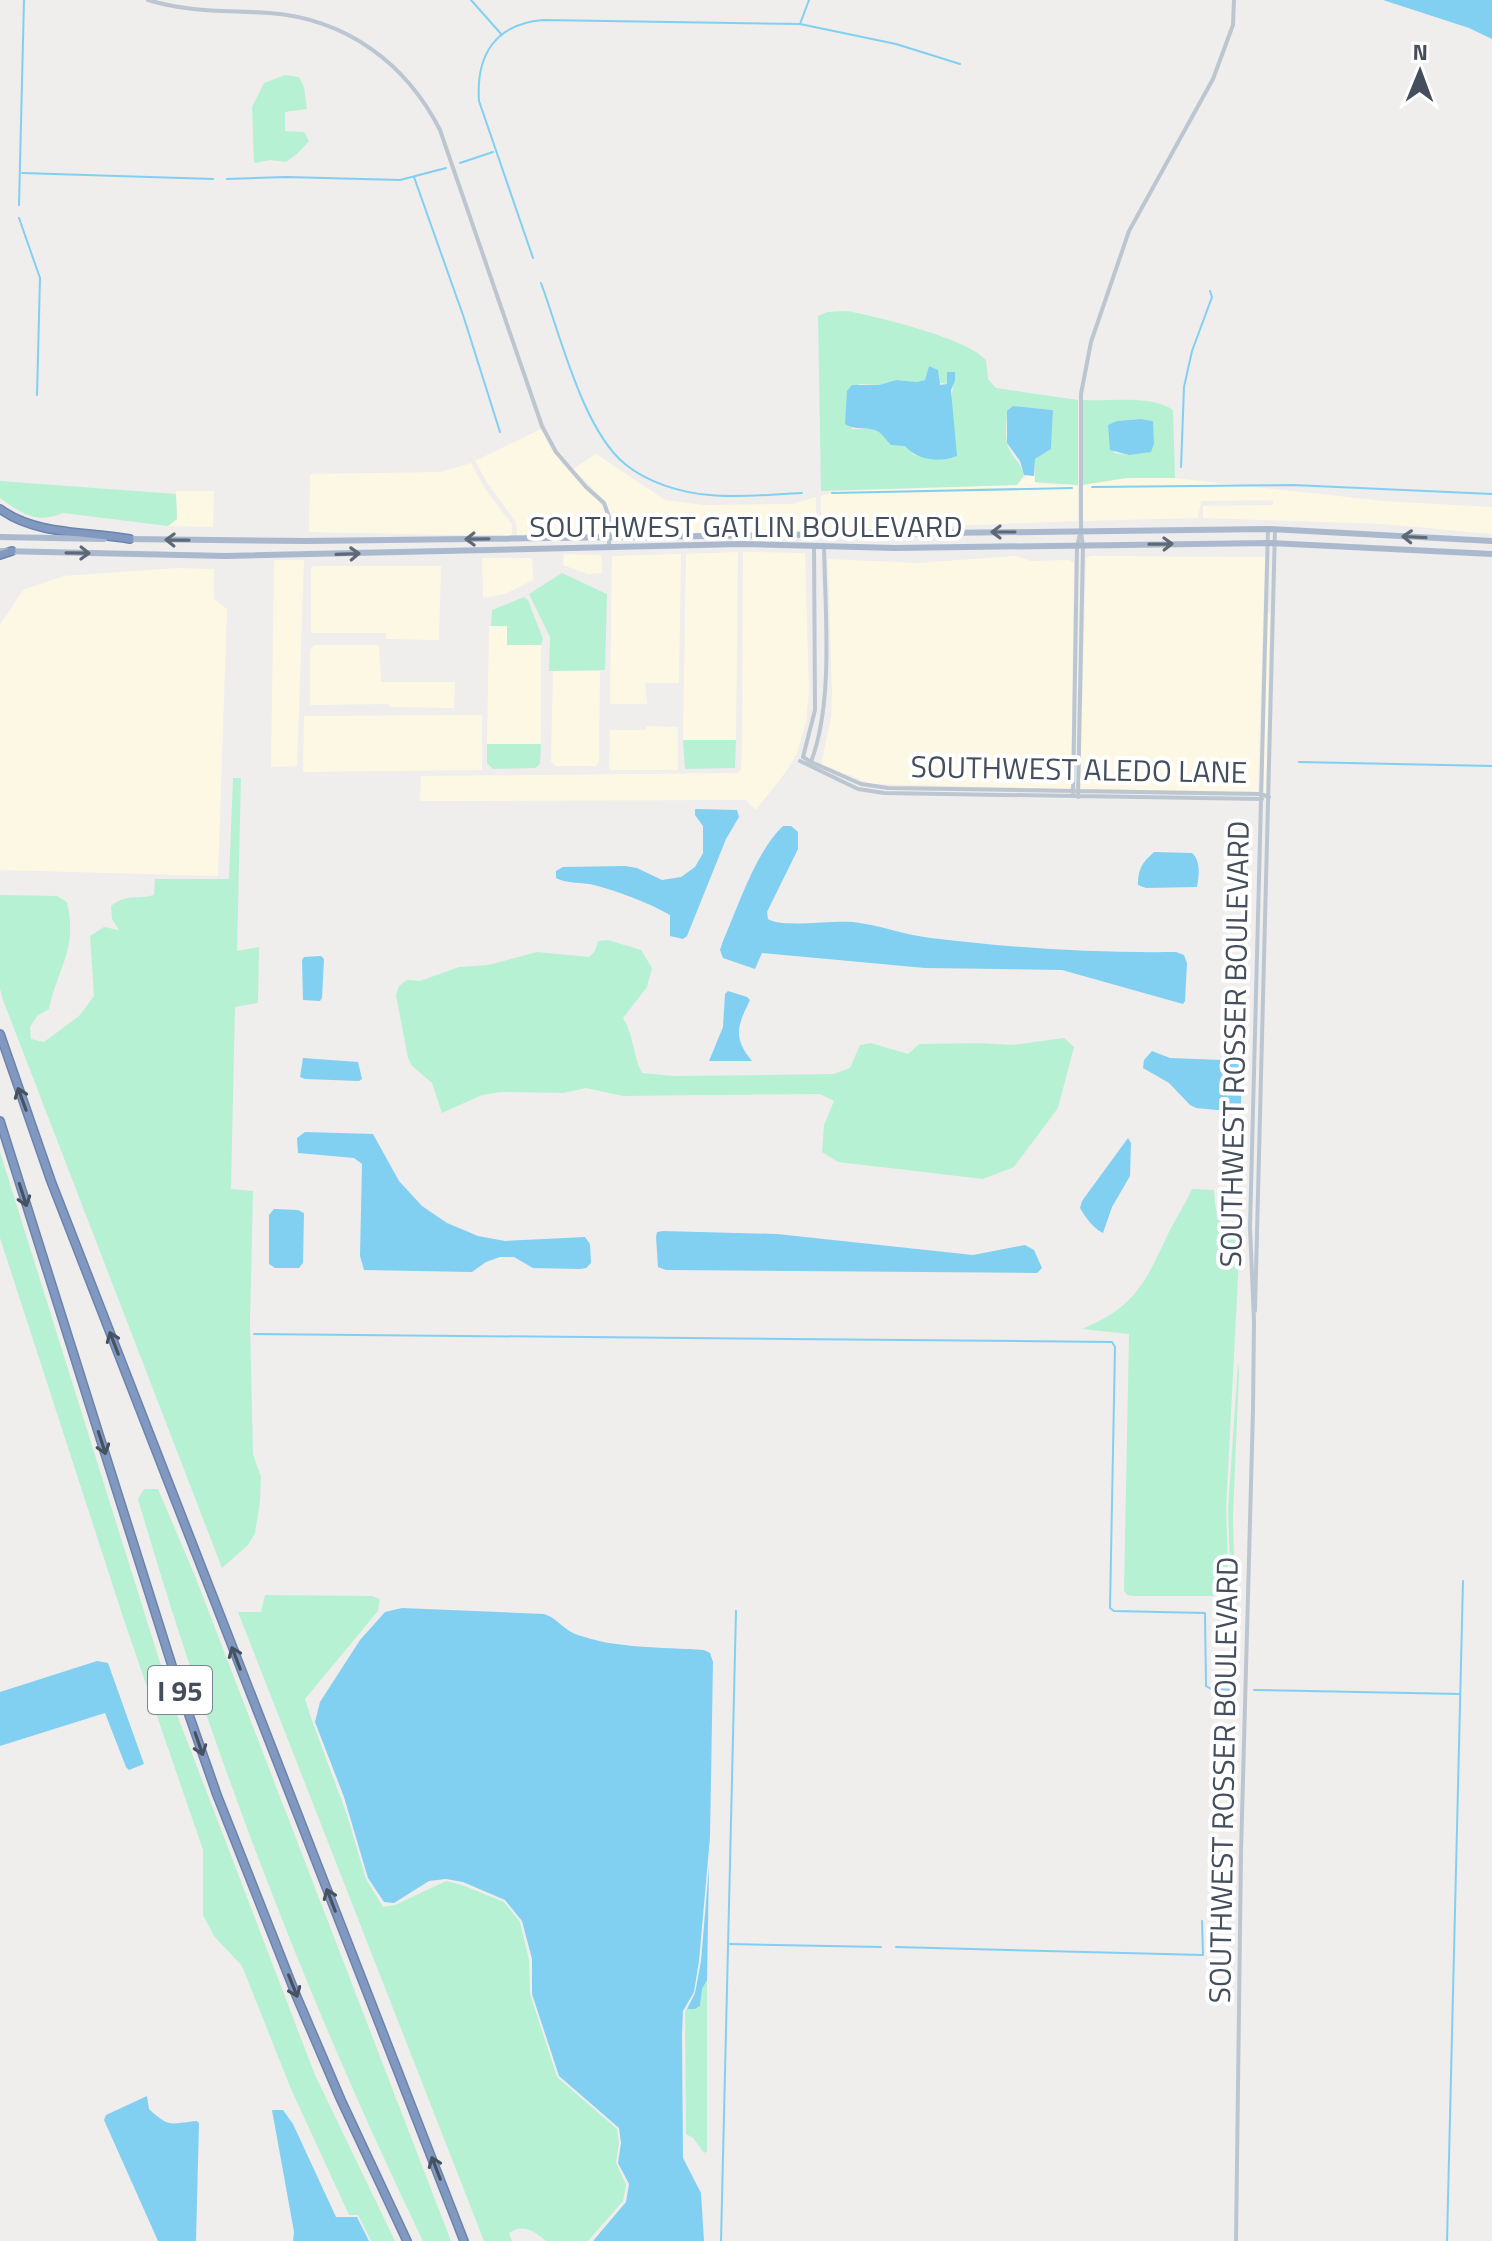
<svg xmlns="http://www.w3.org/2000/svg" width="1492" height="2241" viewBox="0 0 1492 2241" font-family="'Titillium Web',sans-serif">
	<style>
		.commercial { fill: #fdf8e4 }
		.green { fill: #b7f1d3; fill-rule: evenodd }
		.water { fill: #81d0f2 }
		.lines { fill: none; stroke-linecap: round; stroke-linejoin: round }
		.stream { stroke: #81d0f2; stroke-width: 2 }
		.motorway-casing { stroke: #6c84ac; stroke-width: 10 }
		.tertiary { stroke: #bcc6d1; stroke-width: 4 }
		.primary { stroke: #aab9ce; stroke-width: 6 }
		.motorway { stroke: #8199c0; stroke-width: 7 }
		.oneway { stroke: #5e6978 }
		.oneway2 { stroke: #475261 }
		.labels { text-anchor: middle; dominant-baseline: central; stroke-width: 8; stroke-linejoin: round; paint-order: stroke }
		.shield { fill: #fff; stroke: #7c838d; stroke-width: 2 }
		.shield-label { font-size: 28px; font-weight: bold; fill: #444e5c }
		.street-label { font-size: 30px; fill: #444e5c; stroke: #fff }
	</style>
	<rect width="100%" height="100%" fill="#f0eded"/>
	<path class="commercial" d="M541,429L552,450L568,470L602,505L607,517V534L517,536L516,522L488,484L475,461Z
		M596,454L665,500L704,505L792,504L816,497V531L612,534L611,516L606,502L573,469Z
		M471,463L484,487L512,525V536L309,532L310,474L441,472Z
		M1028,474L1034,476L1035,482L1040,484L1078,485V521L821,531V496L837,491L1017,485Z
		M1127,478H1175L1384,501L1492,507V534L1384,524L1203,518V506L1273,505V500L1201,501L1198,518L1083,521L1082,485Z
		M176,491H214L213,527L168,526L177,519Z
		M738,552L736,740H683L686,554Z
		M743,552L805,553L809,691L806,722L797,753L788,769L756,810L746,800L420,801L421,776L738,773L741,769L742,743Z
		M564,554L601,555L602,573L588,574L563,565Z
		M681,554L679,683H645L647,704H610L612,556Z
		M1015,556L1031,561L1069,560L1074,563L1071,789L872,784L821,764L831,718L832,693L828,559L917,563Z
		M1091,556L1265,557L1258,792L1080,789L1086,558Z
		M482,558H532L533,580L505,594L483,598Z
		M274,560H304L297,766L271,767Z
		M314,566H441L439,640L386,639V633H311V568Z
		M177,568L214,569V599L227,609L218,876L0,870V625L23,590L64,576Z
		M1267,613H1270L1266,794L1263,792Z
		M489,626H507V645H541V744H487Z
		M314,645H379L381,682H455L454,708L391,707L389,704L310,705V650Z
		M553,671H600L599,762L596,766H555L551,761Z
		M482,715V770L303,772L304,716Z
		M646,726L678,727V770H609L610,730H646Z"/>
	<path class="green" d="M285,75L299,77L304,87L307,109L285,112V131L304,132L309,141L297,154L286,162L270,160L254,163L252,107L264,83Z
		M847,311C878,317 967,338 986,360L988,379L996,388L1078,400V485L1035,482V459L1051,449L1053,410L1013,406L1007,411C1007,422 1004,436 1008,446C1012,458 1021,462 1024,475L1017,485L821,491L818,316L827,312ZM948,373L955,381C949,393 954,421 953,437L921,456L914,455L905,446L873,429H852L859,384L879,385L896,380L917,382L925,380L947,384Z
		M1083,400C1110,402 1150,394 1173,410L1175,478H1127L1082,485ZM1141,419L1153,421L1129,455L1114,453L1117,421Z
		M0,481L176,494L177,519L168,526L63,513C37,524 22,514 0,498Z
		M562,573L607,594L605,670L549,671L550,637L529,594Z
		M524,597L528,600L543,639L541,645H507V626H491L492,610Z
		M683,740H736L735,768L685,769Z
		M487,744H541L540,764L535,768L493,769L487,763Z
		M233,778H241L237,951L259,947L258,1003L235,1007L231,1189L253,1191L250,1322L253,1454L261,1477L260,1502L255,1533L248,1545L222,1568L3,1000L0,989V895L57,896L67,902C78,950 58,966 49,1009L37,1016L30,1027L31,1039L44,1042L79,1016L94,996L90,936L104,927L119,930L112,919L111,906C127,893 136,900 154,895L155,879H229Z
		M608,940L641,950L652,968L647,987L623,1018C634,1035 633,1056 642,1073L674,1076L834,1074L850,1068L860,1045L871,1043L908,1054L919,1044L979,1043L1013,1045L1064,1038L1074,1047L1058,1108L1014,1167L983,1179L838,1162L822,1152L824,1125L834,1101L820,1094L623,1096L586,1088L563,1093L501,1092L482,1095L442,1113L432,1083L412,1066L408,1058L396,995L399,986L407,980L420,981L459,967L488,965L537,952L589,957L595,951L598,941Z
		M0,1152L173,1704L315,2075L395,2241H371L358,2215H349L291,2089L242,1966L214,1936L203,1915V1850L125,1623L0,1238Z
		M1192,1189L1214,1190C1215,1213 1218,1230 1240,1239L1226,1510L1229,1594L1222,1596H1134L1127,1595L1124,1591L1129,1334L1082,1329C1135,1307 1145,1283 1168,1234C1175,1219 1185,1205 1192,1189Z
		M1238,1363L1239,1373L1233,1516L1235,1591L1233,1598L1213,1599H1222L1231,1594L1228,1510Z
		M144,1489H158L195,1576L451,2241H423C308,2003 212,1753 138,1499Z
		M265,1595L372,1596L380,1599L378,1611L305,1699L310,1715L347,1815L366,1879L383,1907L395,1905L446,1881L462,1885L504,1902L520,1922L529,1960L530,1994L557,2077L617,2129L619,2143L616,2162L626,2185L623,2201L588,2241H546C534,2231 524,2223 509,2233L512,2241H484L238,1612H261Z
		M707,1980V2151L704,2153L693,2138L686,2134L685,2012L686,2009H695L700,2006L702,1988Z"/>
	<path class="water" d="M1383,0H1492V39L1469,28Z
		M929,366L938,370L940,385L947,384V372H955V381L951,390L957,456C940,463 916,460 905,446L891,445C886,440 883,434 877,431C866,426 855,431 845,424L847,391L852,385H879L896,380L917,382L925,380Z
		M1013,406L1053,410L1051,449L1035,459L1034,476L1024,475L1020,461L1007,443V411Z
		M1141,419L1153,421L1154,444L1151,452L1129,455L1110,450L1108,425L1117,421Z
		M695,809L737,810L739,817L726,839L687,936L683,939L670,936V915C647,902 620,892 594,885C581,882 568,884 556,878V871L563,867L625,866L637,868L662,880L681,877L695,867L703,853V826L695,815Z
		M783,826H791L798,832V849L767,912L768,919C781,928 832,920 853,922C879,925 905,935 931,938C1012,948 1094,953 1176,952L1184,955L1187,963L1185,1001L1183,1004L1062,970L925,968L762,953L755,969L723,958L720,950L723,941C738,907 756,851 783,826Z
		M1154,852L1192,853C1201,861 1199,876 1197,887L1146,888L1138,885C1138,869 1142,863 1154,852Z
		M321,956L324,959L322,998L320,1001L303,1000L302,960L304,957Z
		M728,991L747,997L750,1000C738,1025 732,1037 752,1061H709L723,1027L725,994Z
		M1152,1051L1170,1058L1222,1060L1241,1065V1106L1227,1111L1196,1108L1190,1105L1169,1083L1143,1068L1144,1060Z
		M303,1058L358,1062L362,1079L359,1081L305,1079L300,1077Z
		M305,1132L373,1134L399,1181L422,1206L447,1223L478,1236L505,1241L585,1237L590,1244L591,1263L586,1268L580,1269L533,1268L514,1257H500L486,1262L472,1272L364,1270L360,1256L362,1164L354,1158L298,1153L297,1138Z
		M1128,1138L1131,1143L1130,1176L1112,1207L1103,1233C1093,1228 1086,1218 1080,1208L1082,1201Z
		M274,1209L298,1210L304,1213L303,1263L299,1268H275L269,1264V1215Z
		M663,1231L777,1234L973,1255L1025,1245L1034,1250L1042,1268L1037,1273L666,1270L658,1267L656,1237L657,1232Z
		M402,1608L544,1614C557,1618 563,1629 575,1634C615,1649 662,1647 704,1650L710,1653L713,1662L710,1837L699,1961L694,1992L683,2011L682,2035L683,2158L701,2193L704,2241H593L626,2202L629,2184L618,2163L621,2143L619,2128L559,2076L532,1994V1959L522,1921L505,1900L463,1882L446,1879L429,1881L394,1903L384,1902L368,1878L344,1797L315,1722L320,1702L360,1640L385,1612Z
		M97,1661L108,1663L144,1764L129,1770L126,1767L105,1713L0,1746V1692Z
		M709,1866L707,1980L702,1989L700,2006L695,2009H687L695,1993L701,1961Z
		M147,2096L149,2109C170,2129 171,2123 197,2121L199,2123L196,2241H158L104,2120L106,2115Z
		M272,2110H283L293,2124L336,2217H357L369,2241H293L294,2232Z"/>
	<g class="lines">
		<path class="stream" d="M471,0L502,35
			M800,24L809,0
			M460,163L493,152
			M22,173L213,179
			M414,177L464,318L500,432
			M227,179L286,177L400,180L446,168
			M19,205L24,0
			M19,218L40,278L37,395
			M533,258L479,101C476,55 495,24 543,20L800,24L896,44L960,64
			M541,283C560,334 583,430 625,464C648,483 682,493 710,495C741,498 772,494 802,493
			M1181,467L1184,387L1192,351L1212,297L1210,291
			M1092,487L1293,485L1492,494
			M832,493L1072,488
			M1299,762L1492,766
			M254,1334L1112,1342L1115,1347L1110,1608L1114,1611L1205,1613L1206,1686L1211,1689L1235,1690
			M1254,1690L1460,1694
			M730,1944L881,1947
			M896,1947L1203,1955L1202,1921
			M721,2241L736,1611
			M1447,2241L1463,1581"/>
		<g class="motorway-casing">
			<path id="motorway" d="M0,509C37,536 87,531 130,539
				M0,555L12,551
				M0,1034L51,1181L464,2241
				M0,1121L174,1672L217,1795L296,1995L341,2100L407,2241"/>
		</g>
		<path class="tertiary" d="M148,0C191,13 227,10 270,13C346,19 406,63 440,130L542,426L556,452L586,487L604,503L609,517V546
			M814,546L815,710L803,757L811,762L861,784L888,788L1260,794L1269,797
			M800,761L858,789L884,793L1262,799
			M811,762C834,701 825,612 824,546
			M1073,793L1077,546L1080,534
			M1078,797L1083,546L1081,532V394L1091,342L1129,231L1213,79L1233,25L1234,0
			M1255,1311L1275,529
			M1236,2241L1241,1853L1253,1410L1254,1321L1250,1227L1268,529"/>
		<path class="primary" d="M0,537L104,539
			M128,539L306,541L1268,529L1492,541
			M0,551L226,556L741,544L895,548L1268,543L1492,554"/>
		<use href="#motorway" class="motorway"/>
	</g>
	<defs><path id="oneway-shaft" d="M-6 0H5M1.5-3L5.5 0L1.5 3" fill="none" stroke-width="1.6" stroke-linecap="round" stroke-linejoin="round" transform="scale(2)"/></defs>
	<g class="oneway">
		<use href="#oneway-shaft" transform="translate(1003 532) rotate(180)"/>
		<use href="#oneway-shaft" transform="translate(1414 537) rotate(-177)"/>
		<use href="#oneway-shaft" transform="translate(477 539) rotate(179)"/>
		<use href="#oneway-shaft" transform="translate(177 540) rotate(-179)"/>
		<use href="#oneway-shaft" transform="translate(1161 544) rotate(-1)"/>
		<use href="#oneway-shaft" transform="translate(78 553) rotate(1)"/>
		<use href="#oneway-shaft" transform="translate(348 554) rotate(-2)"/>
	</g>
	<g class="oneway2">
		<use href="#oneway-shaft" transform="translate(22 1099) rotate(-110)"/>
		<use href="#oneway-shaft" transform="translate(23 1195) rotate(72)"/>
		<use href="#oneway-shaft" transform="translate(114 1343) rotate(-111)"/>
		<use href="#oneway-shaft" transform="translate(102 1443) rotate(72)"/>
		<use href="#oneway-shaft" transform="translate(236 1658) rotate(-111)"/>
		<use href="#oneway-shaft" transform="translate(199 1744) rotate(71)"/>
		<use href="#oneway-shaft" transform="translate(331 1900) rotate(-111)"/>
		<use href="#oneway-shaft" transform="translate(293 1986) rotate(68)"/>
		<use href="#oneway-shaft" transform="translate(436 2168) rotate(-111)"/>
	</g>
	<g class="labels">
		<rect class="shield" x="148" y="1666" width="64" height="48" rx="6"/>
		<g class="shield-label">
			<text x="180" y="1690">I 95</text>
		</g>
		<g class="street-label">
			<text x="746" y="526">SOUTHWEST GATLIN BOULEVARD</text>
			<text transform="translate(1079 769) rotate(1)">SOUTHWEST ALEDO LANE</text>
			<text transform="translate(1234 1044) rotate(-89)">SOUTHWEST ROSSER BOULEVARD</text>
			<text transform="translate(1223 1780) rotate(-89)">SOUTHWEST ROSSER BOULEVARD</text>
		</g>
	</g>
	<g transform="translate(1420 72) rotate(1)" stroke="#ffffff" stroke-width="6" paint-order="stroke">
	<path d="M0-6L14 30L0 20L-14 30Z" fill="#444e5c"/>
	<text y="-12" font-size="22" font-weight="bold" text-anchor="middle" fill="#444e5c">N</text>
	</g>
</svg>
